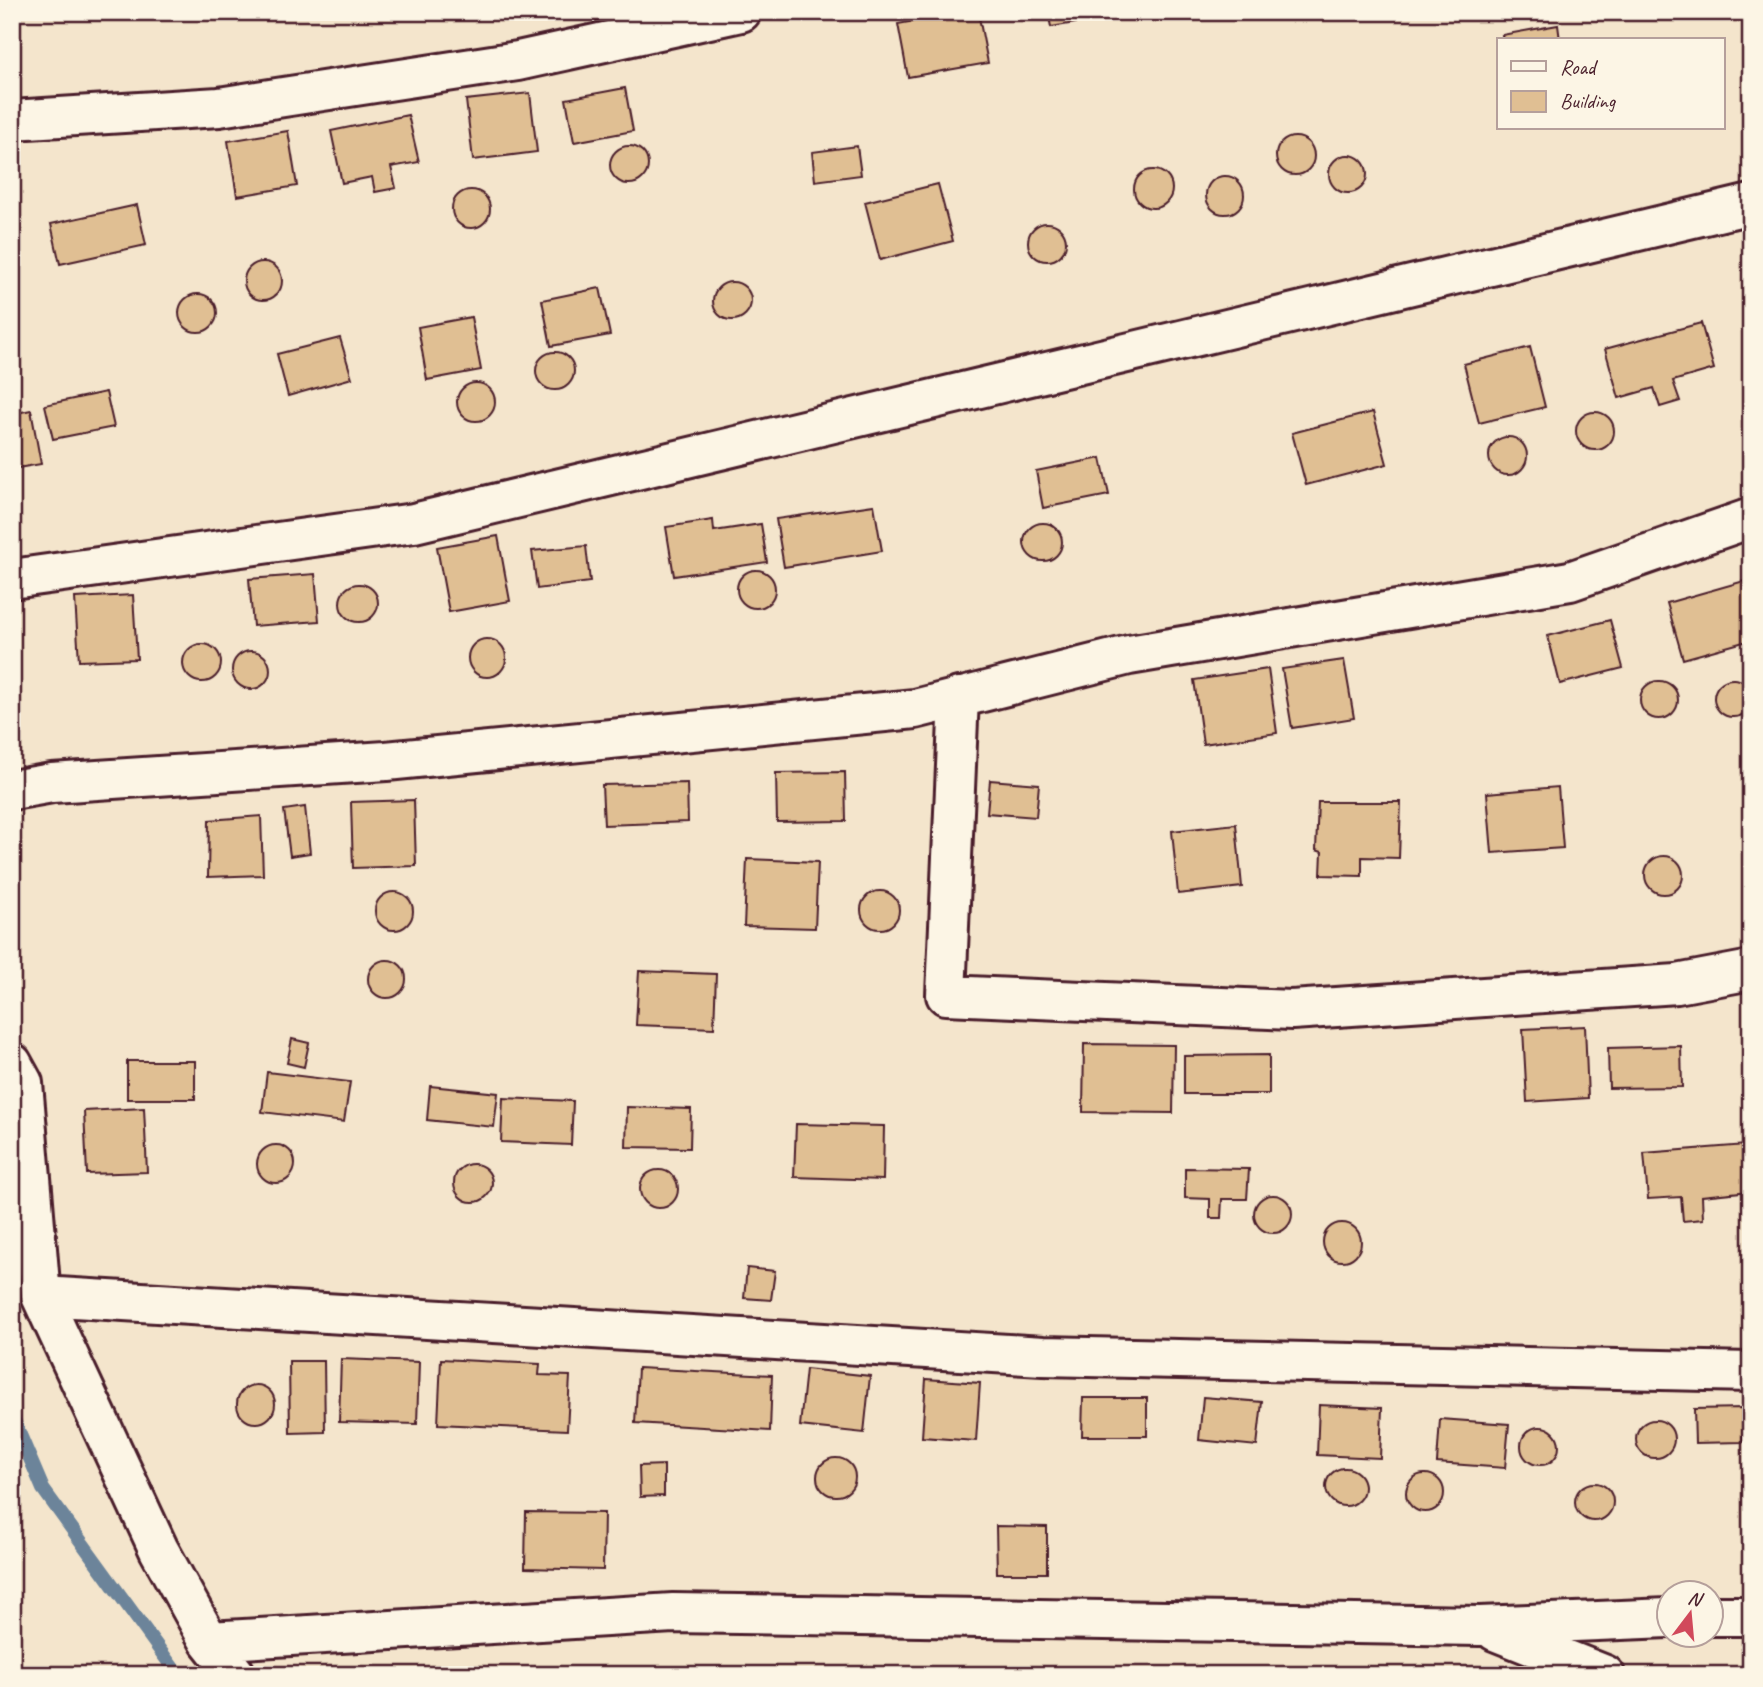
<svg xmlns="http://www.w3.org/2000/svg" width="1763" height="1687" viewBox="0 0 1763 1687" font-family="Caveat,sans-serif">
	<style>
		.lines { fill: none; stroke-linecap: round; stroke-linejoin: round }
		.stream { stroke: #6c849a; stroke-width: 14 }
		.building { fill: #e0bf93; stroke: #4a1f2b; stroke-width: 2 }
		.street-casing { stroke: #4a1f2b; stroke-width: 44 }
		.street { stroke: #fcf5e5; stroke-width: 38 }
	</style>
	<rect width="100%" height="100%" fill="#f4e5cc"/>
	<filter id="ink" filterUnits="userSpaceOnUse"><feTurbulence type="fractalNoise" baseFrequency=".0143" numOctaves="2"/><feDisplacementMap in="SourceGraphic" scale="14" xChannelSelector="R" yChannelSelector="G"/><feConvolveMatrix kernelMatrix="1 2 1 2 8 2 1 2 1" color-interpolation-filters="sRGB"/></filter>
	<g filter="url(#ink)">
		<g class="lines">
			<path class="stream" d="M12,1416L43,1489L178,1675"/>
		</g>
		<path class="building" d="M963,12H978L988,63L908,77L898,24Z
			M1048,12H1104L1105,18L1051,27Z
			M1558,25L1560,40H1503L1502,35Z
			M625,88L633,131L574,142L566,99Z
			M530,93L537,152L473,160L466,100Z
			M408,115L419,162L391,167L396,188L375,192L372,177L342,183L331,131Z
			M288,131L297,186L237,196L228,141Z
			M1276 156a19 19 0 1 1 38 0a19 19 0 1 1-38 0Z
			M857,146L861,175L815,181L812,152Z
			M610 165a19 19 0 1 1 38 0a19 19 0 1 1-38 0Z
			M1329 174a19 19 0 1 1 38 0a19 19 0 1 1-38 0Z
			M1134 189a19 19 0 1 1 38 0a19 19 0 1 1-38 0Z
			M1206 195a19 19 0 1 1 38 0a19 19 0 1 1-38 0Z
			M938,184L953,241L880,260L865,202Z
			M452 209a19 19 0 1 1 38 0a19 19 0 1 1-38 0Z
			M137,205L146,245L60,264L51,224Z
			M1028 242a19 19 0 1 1 38 0a19 19 0 1 1-38 0Z
			M244 281a19 19 0 1 1 38 0a19 19 0 1 1-38 0Z
			M713 301a19 19 0 1 1 38 0a19 19 0 1 1-38 0Z
			M600,288L610,335L551,346L542,300Z
			M179 313a19 19 0 1 1 38 0a19 19 0 1 1-38 0Z
			M471,317L481,370L427,380L418,327Z
			M1701,323L1714,369L1673,381L1680,401L1660,407L1654,388L1619,398L1605,349Z
			M340,338L352,378L288,396L277,354Z
			M1530,347L1545,407L1479,423L1464,364Z
			M536 371a19 19 0 1 1 38 0a19 19 0 1 1-38 0Z
			M457 402a19 19 0 1 1 38 0a19 19 0 1 1-38 0Z
			M106,392L114,427L53,439L45,405Z
			M31,410L41,464L12,469V414Z
			M1373,412L1387,464L1306,485L1292,433Z
			M1576 431a19 19 0 1 1 38 0a19 19 0 1 1-38 0Z
			M1489 456a19 19 0 1 1 38 0a19 19 0 1 1-38 0Z
			M1101,458L1109,495L1043,508L1036,471Z
			M874,505L882,551L784,567L776,519Z
			M713,520L714,531L761,524L767,562L674,576L666,527Z
			M1024 542a19 19 0 1 1 38 0a19 19 0 1 1-38 0Z
			M498,536L510,601L449,612L437,547Z
			M586,546L590,582L537,589L532,551Z
			M737 589a19 19 0 1 1 38 0a19 19 0 1 1-38 0Z
			M315,574L319,621L253,626L249,579Z
			M1751,579V640L1683,659L1667,603Z
			M340 603a19 19 0 1 1 38 0a19 19 0 1 1-38 0Z
			M133,595L137,659L79,661L75,598Z
			M1610,620L1623,668L1560,684L1548,636Z
			M468 658a19 19 0 1 1 38 0a19 19 0 1 1-38 0Z
			M183 663a19 19 0 1 1 38 0a19 19 0 1 1-38 0Z
			M232 670a19 19 0 1 1 38 0a19 19 0 1 1-38 0Z
			M1344,660L1354,718L1292,728L1282,669Z
			M1268,669L1277,733L1203,744L1194,680Z
			M1714 698a19 19 0 1 1 38 0a19 19 0 1 1-38 0Z
			M1640 700a19 19 0 1 1 38 0a19 19 0 1 1-38 0Z
			M845,772L846,821L777,822L776,773Z
			M990,780L1039,784L1036,817L987,813Z
			M687,783L688,822L604,825L602,785Z
			M1558,787L1563,848L1492,853L1487,793Z
			M414,800L416,866L353,868L351,802Z
			M1318,802H1401L1399,858L1362,857V876L1321,875L1322,852L1316,850Z
			M305,807L310,853L290,856L284,810Z
			M261,816L263,875L208,877L209,820Z
			M1236,824L1242,887L1178,894L1172,831Z
			M1645 875a19 19 0 1 1 38 0a19 19 0 1 1-38 0Z
			M747,859L818,862L815,928L744,926Z
			M861 910a19 19 0 1 1 38 0a19 19 0 1 1-38 0Z
			M375 911a19 19 0 1 1 38 0a19 19 0 1 1-38 0Z
			M368 979a19 19 0 1 1 38 0a19 19 0 1 1-38 0Z
			M639,971L716,974L714,1028L636,1025Z
			M1585,1026L1588,1098L1527,1102L1523,1029Z
			M292,1039L309,1043L304,1067L287,1063Z
			M1084,1044L1174,1045L1173,1113L1083,1112Z
			M1681,1046L1682,1087L1609,1088L1608,1048Z
			M1269,1055V1094H1184V1056Z
			M127,1061H195V1099H127Z
			M267,1072L350,1082L344,1122L262,1112Z
			M430,1086L498,1093L494,1127L427,1120Z
			M503,1098L573,1101L571,1145L501,1142Z
			M627,1107L691,1109L690,1148L626,1147Z
			M144,1108L147,1172L87,1174L84,1111Z
			M796,1124L884,1126L883,1180L794,1177Z
			M1746,1145L1750,1191L1702,1196L1703,1219L1683,1221L1681,1197L1648,1199L1644,1153Z
			M257 1164a19 19 0 1 1 38 0a19 19 0 1 1-38 0Z
			M454 1183a19 19 0 1 1 38 0a19 19 0 1 1-38 0Z
			M1185,1168L1249,1169L1247,1199H1222L1221,1218H1210V1199L1185,1198Z
			M640 1189a19 19 0 1 1 38 0a19 19 0 1 1-38 0Z
			M1254 1214a19 19 0 1 1 38 0a19 19 0 1 1-38 0Z
			M1323 1242a19 19 0 1 1 38 0a19 19 0 1 1-38 0Z
			M747,1268L775,1271L771,1300L744,1298Z
			M341,1359L419,1362L417,1424L339,1422Z
			M441,1359L540,1364L539,1375L570,1376L567,1430L438,1424Z
			M289,1361H324L325,1432L290,1433Z
			M638,1368L772,1375L770,1431L635,1423Z
			M806,1369L870,1376L864,1433L800,1426Z
			M926,1379L980,1383L976,1441L922,1437Z
			M237 1404a19 19 0 1 1 38 0a19 19 0 1 1-38 0Z
			M1203,1397L1262,1402L1257,1446L1199,1440Z
			M1083,1398H1147V1436H1082Z
			M1319,1405L1382,1408L1380,1458L1317,1455Z
			M1743,1408V1442L1695,1443L1694,1409Z
			M1440,1419L1509,1424L1505,1468L1437,1463Z
			M1636 1439a19 19 0 1 1 38 0a19 19 0 1 1-38 0Z
			M1521 1446a19 19 0 1 1 38 0a19 19 0 1 1-38 0Z
			M817 1477a19 19 0 1 1 38 0a19 19 0 1 1-38 0Z
			M664,1465V1496L640,1497L639,1466Z
			M1326 1487a19 19 0 1 1 38 0a19 19 0 1 1-38 0Z
			M1406 1493a19 19 0 1 1 38 0a19 19 0 1 1-38 0Z
			M1575 1502a19 19 0 1 1 38 0a19 19 0 1 1-38 0Z
			M526,1512L604,1513L603,1570L525,1568Z
			M996,1526L1047,1527V1573H997Z"/>
		<g class="lines">
			<g class="street-casing">
				<path id="street" d="M12,120L219,107L518,61L741,12
					M12,579L414,523L1751,204
					M959,697L946,995L1292,1010L1677,984L1751,970
					M12,790L52,783L386,761L915,709L1129,655L1570,581L1751,518
					M12,1063L23,1083L41,1296L159,1550L209,1641L236,1675
					M41,1296L1043,1356L1751,1372
					M1710,1616H1751
					M1495,1631L1605,1675
					M209,1641L673,1613L1480,1626L1668,1618"/>
			</g>
			<use href="#street" class="street"/>
		</g>
	</g>
	<rect width="1763" height="1687" fill="none" stroke="#fcf5e5" stroke-width="42"/>
	<rect x="21" y="21" width="1721" height="1645" fill="none" stroke="#4a1f2b" stroke-width="2.5" filter="url(#ink)"/>
	<rect x="1497" y="38" width="228" height="91" fill="#fcf5e5" stroke="#b59f9b" stroke-width="2"/>
	<rect x="1511" y="61" width="35" height="10" fill="#fcf5e5" stroke="#b59f9b" stroke-width="2"/>
	<text x="1560" y="74" font-size="21" fill="#4a1f2b">Road</text>
	<rect x="1511" y="91" width="35" height="21" fill="#e0bf93" stroke="#b59f9b" stroke-width="2"/>
	<text x="1560" y="108" font-size="21" fill="#4a1f2b">Building</text>
	<g transform="translate(1690 1614) rotate(16)"><circle r="33" fill="#fcf5e5" stroke="#b59f9b" stroke-width="2"/>
	<path d="M0-5L12 26L0 18L-12 26Z" fill="#d1495b"/>
	<text y="-10" font-size="19" font-weight="bold" text-anchor="middle" fill="#4a1f2b">N</text>
	</g>
</svg>
